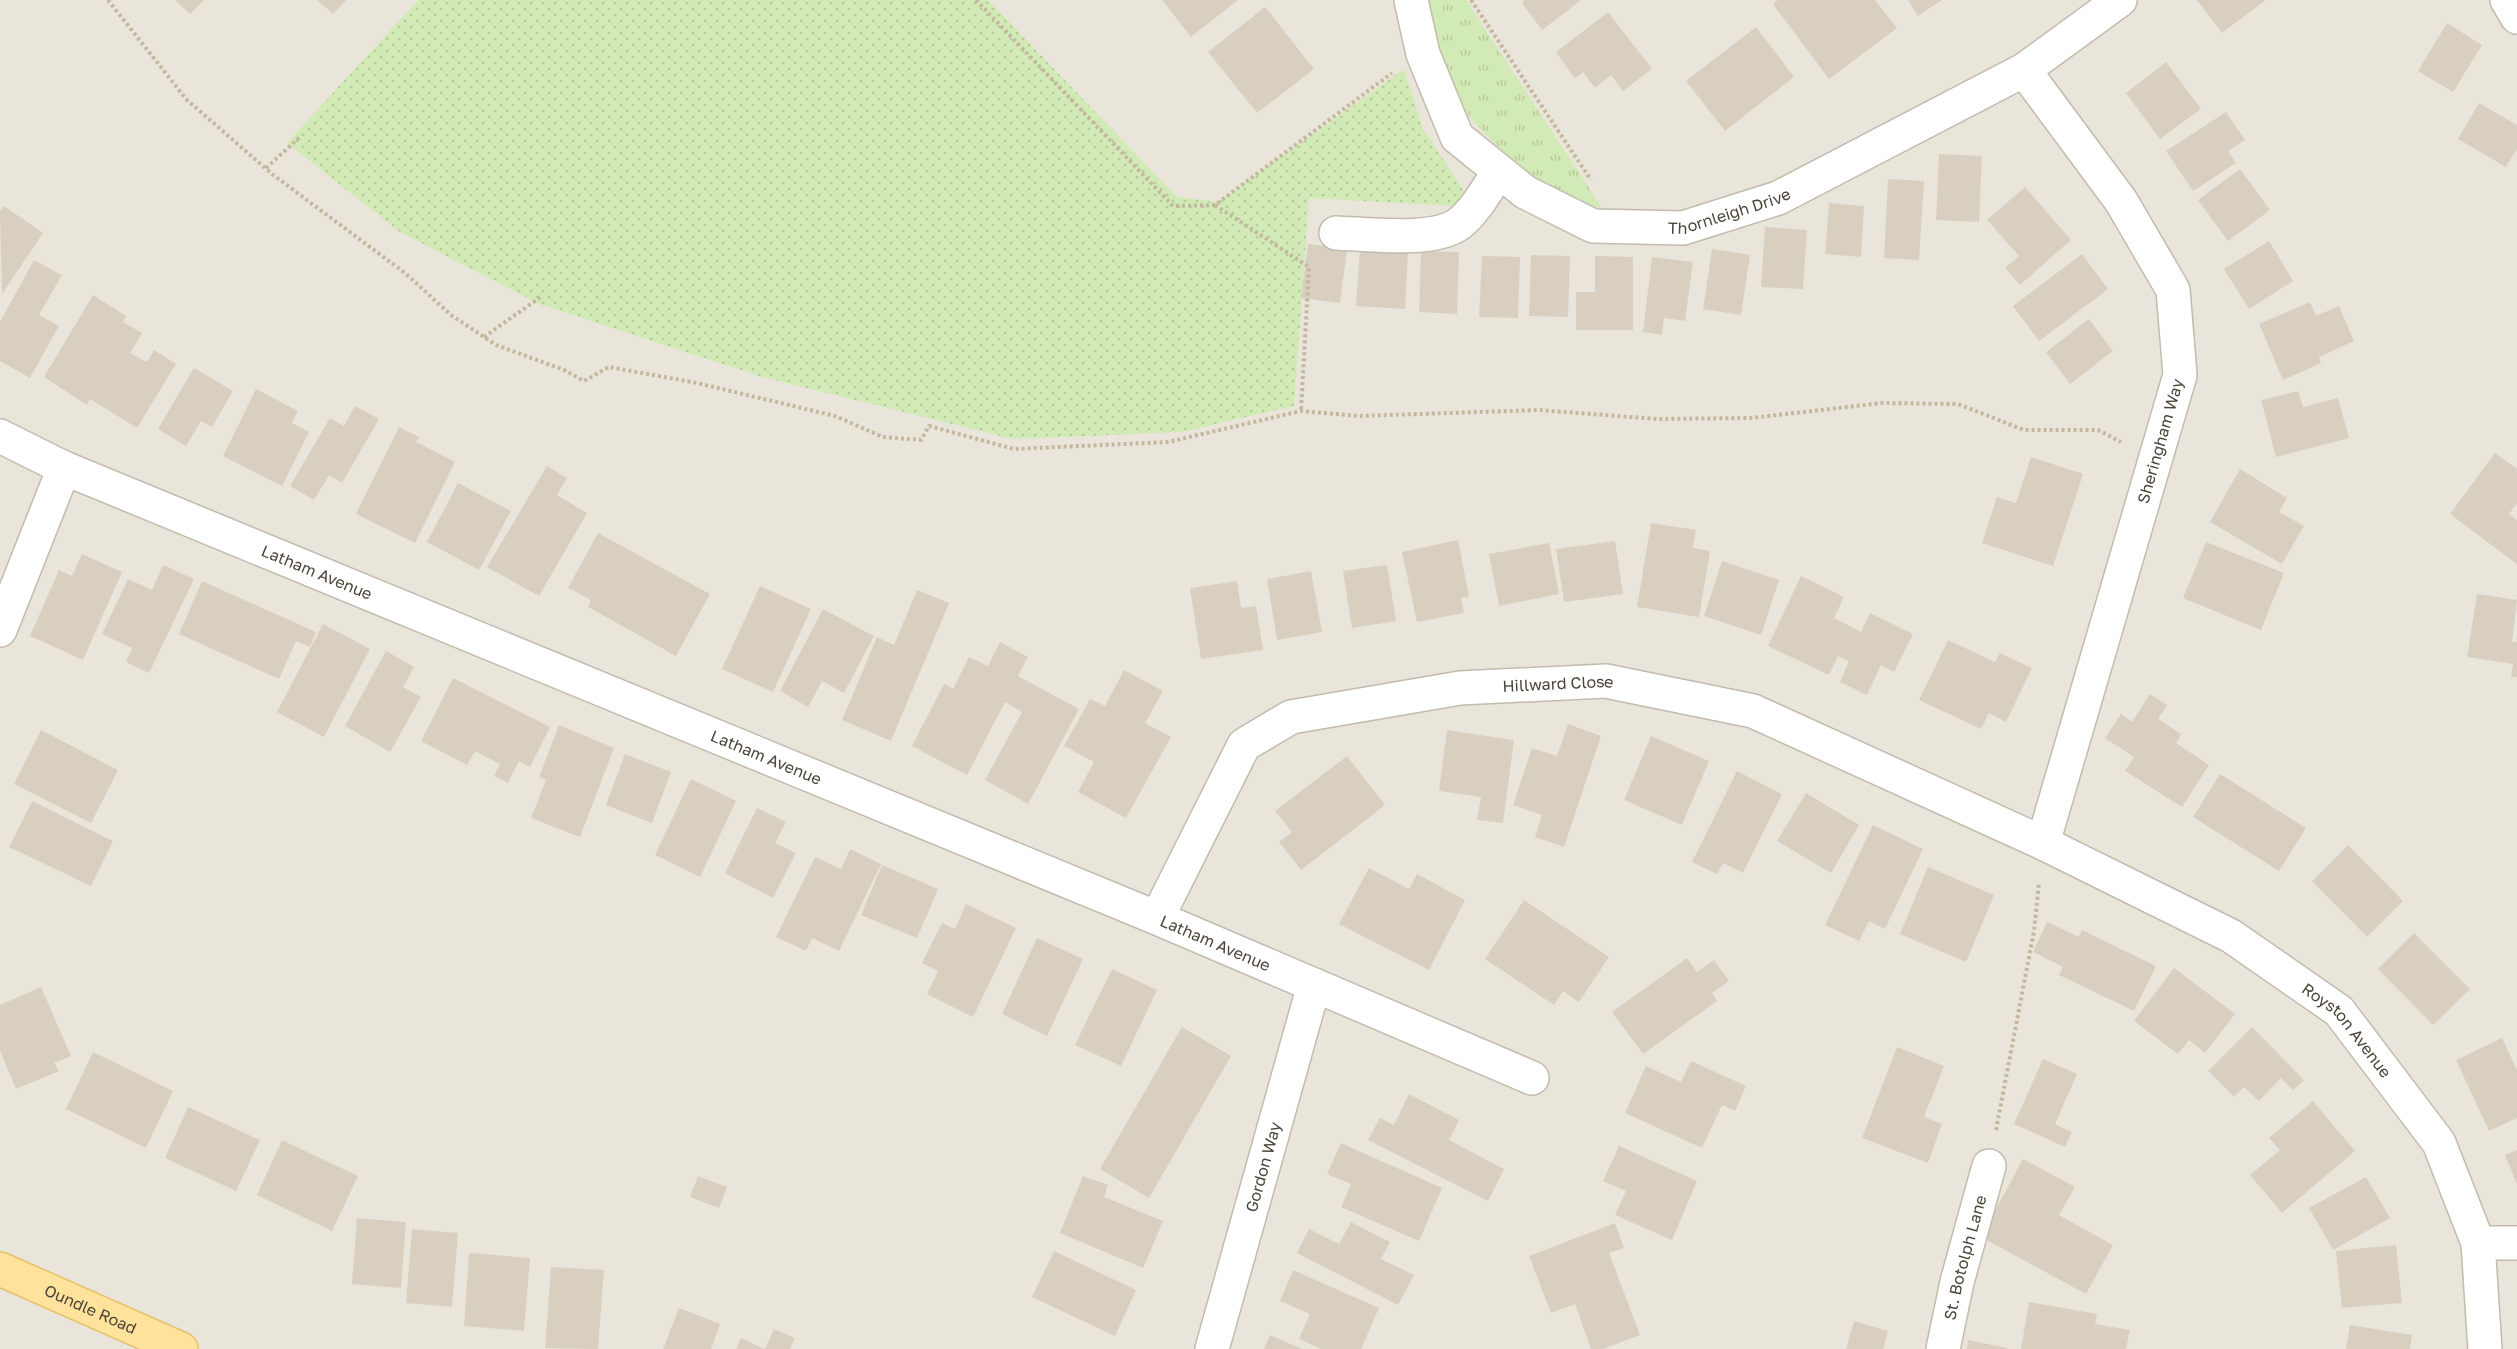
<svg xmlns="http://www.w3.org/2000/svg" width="2517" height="1349" viewBox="0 0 2517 1349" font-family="'Golos Text',sans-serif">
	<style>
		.residential { fill: #eae5da }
		.grass { fill: url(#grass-tufts) }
		.park { fill: url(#park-dots) }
		.building { fill: #d8cfc1 }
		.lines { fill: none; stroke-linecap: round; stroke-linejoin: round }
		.minor-casing { stroke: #c2bbae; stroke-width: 36 }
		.major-casing { stroke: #e6c16a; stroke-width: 36 }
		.path { stroke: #c4b79f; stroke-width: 4; stroke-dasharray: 3 3; stroke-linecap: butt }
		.minor { stroke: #fff; stroke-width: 33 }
		.major { stroke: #ffe39c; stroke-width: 33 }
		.labels { text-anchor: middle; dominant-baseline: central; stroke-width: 4.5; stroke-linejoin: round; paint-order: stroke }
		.street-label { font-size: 16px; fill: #4b4439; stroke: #fff }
	</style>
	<defs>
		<pattern id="grass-tufts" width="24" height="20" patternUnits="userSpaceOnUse" patternTransform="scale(1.5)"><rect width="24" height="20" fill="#d2eab5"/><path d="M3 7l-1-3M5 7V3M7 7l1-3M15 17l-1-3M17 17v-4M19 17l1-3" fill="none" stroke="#b6ca9c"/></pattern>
		<pattern id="park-dots" width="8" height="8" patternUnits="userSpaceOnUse" patternTransform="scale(1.5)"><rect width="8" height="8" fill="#d2eab5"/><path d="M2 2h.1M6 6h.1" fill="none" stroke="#b6ca9c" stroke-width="1.8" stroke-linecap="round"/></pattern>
	</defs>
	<rect width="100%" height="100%" fill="#f6f3ec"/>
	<path class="residential" d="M0,0H2517V1349H0Z"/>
	<path class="grass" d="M1426,0H1466L1602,208L1566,200L1537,183L1495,144L1468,115L1437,48Z"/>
	<path class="park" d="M418,0H988L1177,197L1218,202L1404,69L1423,129L1464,191L1454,206L1309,198L1294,406L1181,432L1013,439L762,377L539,304L400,232L287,143Z"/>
	<path class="building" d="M175,0H204L190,14Z
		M317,0H346L333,14Z
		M1162,0H1238L1191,37Z
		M1525,0H1581L1542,30L1522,3Z
		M1778,0H1875L1897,28L1829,79L1773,4Z
		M1908,0H1942L1918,16Z
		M2197,0H2266L2222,33Z
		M1265,7L1314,69L1257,113L1208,52Z
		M1608,12L1652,69L1623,91L1611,75L1595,88L1583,72L1575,79L1556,52Z
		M2447,23L2482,45L2453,92L2418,71Z
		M1756,27L1794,77L1725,131L1686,81Z
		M2166,62L2201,109L2160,139L2126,93Z
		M2479,103L2517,125V149L2506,167L2458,139Z
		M2226,112L2245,140L2228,151L2236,163L2193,191L2166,151Z
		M1939,154L1982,156L1979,222L1936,220Z
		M2240,169L2270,210L2228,241L2198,200Z
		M1888,179L1924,181L1919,260L1884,258Z
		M2025,187L2071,240L2020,285L2005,268L2019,256L1987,220Z
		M1829,203L1864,206L1861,257L1825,254Z
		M4,206L43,233L2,294L0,212Z
		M1765,227L1807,230L1803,289L1761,287Z
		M2269,241L2293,281L2249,309L2224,269Z
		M1308,244L1347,249L1340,303L1301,298Z
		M1360,248L1408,251L1405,309L1356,306Z
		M1712,249L1750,255L1741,315L1703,309Z
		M1421,251L1459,252L1457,314L1419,312Z
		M2082,254L2108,289L2039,341L2013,306Z
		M1531,255L1570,256L1568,317L1529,316Z
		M1482,256L1520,257L1518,318L1479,317Z
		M1595,256L1633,257V330H1576V292H1595Z
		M1652,257L1693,262L1685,321L1664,318L1662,335L1643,332Z
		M34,260L62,275L39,315L59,326L30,378L0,361V322Z
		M93,295L126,316L123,322L142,333L130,353L147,362L154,350L176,364L137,428L90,399L87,405L44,377Z
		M2310,302L2316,316L2339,306L2354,341L2319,357L2321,363L2283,380L2259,324Z
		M2089,319L2113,351L2070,384L2046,352Z
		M194,368L233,391L212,427L201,421L186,446L158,429Z
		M256,389L298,411L292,423L309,432L282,486L223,456Z
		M2298,391L2303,407L2338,398L2349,438L2276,457L2261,400Z
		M355,406L379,419L342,483L329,475L314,500L290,486L330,418L344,426Z
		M399,427L419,437L416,442L455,462L415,543L356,514Z
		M2495,453L2517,469V503L2509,514L2517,520V564L2450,514Z
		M2031,457L2083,474L2053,566L1982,543L1997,497L2016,503Z
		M547,466L567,478L557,495L587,513L539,596L487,567Z
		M2240,469L2287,498L2279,512L2304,526L2282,564L2210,522Z
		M458,483L511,511L479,570L427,542Z
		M1651,523L1696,530L1693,548L1710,551L1699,617L1637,607Z
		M598,533L710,594L676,656L588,607L591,600L568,588Z
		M1458,540L1469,597L1461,598L1464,613L1417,622L1402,552Z
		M1615,541L1623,594L1564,602L1556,549Z
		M2206,542L2284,573L2261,630L2183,598Z
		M1549,543L1559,594L1499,606L1489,554Z
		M82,554L122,572L83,660L30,636L59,570L72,576Z
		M1722,561L1779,580L1761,635L1704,616Z
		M163,565L194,579L149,673L126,662L132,648L102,634L128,579L152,590Z
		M1387,565L1396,621L1352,628L1343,571Z
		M1311,571L1322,632L1277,640L1267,579Z
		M1801,576L1844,597L1834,618L1861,632L1870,613L1913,634L1894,672L1881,665L1867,695L1840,682L1849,661L1838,656L1829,675L1768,646Z
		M202,581L316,632L310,647L296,641L279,679L179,634Z
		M1237,581L1241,608L1256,606L1263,650L1201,659L1190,588Z
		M760,586L811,609L773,692L722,669Z
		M917,590L949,603L891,741L842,720L877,637L894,645Z
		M2477,594L2517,600L2512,642H2517V677H2511L2513,664L2467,657Z
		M823,609L874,636L844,693L822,681L808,707L780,691Z
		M323,624L370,649L324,737L277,712Z
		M1948,640L1995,662L2000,653L2032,668L2006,722L1989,713L1981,729L1919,700Z
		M1000,642L1028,657L1018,676L1079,709L1028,804L985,780L1022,712L1005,702L967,775L912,746L944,684L953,689L969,657L988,666Z
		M386,651L414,667L403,687L421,697L390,752L345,726Z
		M1124,670L1163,691L1145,723L1171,737L1126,818L1078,792L1094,762L1064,746L1090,699L1105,706Z
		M453,678L550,727L530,767L519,761L508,783L494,776L500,764L475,751L467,765L421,741Z
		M2150,694L2167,705L2158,719L2181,734L2176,743L2209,765L2182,807L2125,771L2134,757L2105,738L2121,714L2132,722Z
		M1568,724L1601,736L1564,847L1535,837L1542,815L1513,805L1532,748L1557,756Z
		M559,725L614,748L580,837L531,818L546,780L539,777Z
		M41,730L118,770L91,823L14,784Z
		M1447,730L1514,740L1503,823L1477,820L1481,797L1439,791Z
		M1651,736L1709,761L1682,825L1624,800Z
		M625,754L671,772L652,823L606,805Z
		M1347,756L1385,805L1301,870L1279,842L1292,832L1275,811Z
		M1737,771L1782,794L1743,873L1723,863L1717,874L1692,862Z
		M2220,774L2306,828L2279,871L2193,817Z
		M691,779L736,801L700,877L655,855Z
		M1806,793L1859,825L1831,873L1777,841Z
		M32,801L113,841L91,886L9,847Z
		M757,808L786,822L775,843L796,853L773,898L725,873Z
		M1873,825L1923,849L1885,929L1869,921L1859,941L1825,925Z
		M2348,845L2403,901L2367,937L2312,881Z
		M850,849L881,864L839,951L812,938L806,951L776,937L815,857L841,869Z
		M882,865L938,889L917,938L861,915Z
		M1928,867L1994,895L1966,962L1900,934Z
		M1369,868L1409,889L1417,874L1465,900L1429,970L1339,924Z
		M1524,900L1609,957L1579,1002L1563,991L1554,1005L1485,959Z
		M966,904L1016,928L973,1017L927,994L938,971L922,963L942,923L955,929Z
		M2047,922L2079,937L2082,930L2156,966L2134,1011L2059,975L2063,967L2033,952Z
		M2414,933L2470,989L2433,1025L2378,969Z
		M1037,938L1083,959L1047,1036L1002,1014Z
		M1687,958L1697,972L1714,960L1729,981L1712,993L1717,1001L1643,1054L1612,1012Z
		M2174,968L2235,1014L2205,1053L2189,1040L2178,1054L2134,1021Z
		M1112,969L1157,990L1121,1066L1075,1045Z
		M41,987L71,1056L54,1063L59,1071L16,1089L0,1051V1005Z
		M1182,1027L1231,1056L1149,1198L1100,1169Z
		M2252,1027L2304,1080L2293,1090L2281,1078L2259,1101L2244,1087L2234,1097L2208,1071Z
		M2502,1038L2517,1070V1118L2489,1131L2456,1060Z
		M1897,1047L1944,1066L1924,1117L1942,1124L1928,1163L1862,1138Z
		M93,1052L173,1091L146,1148L66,1109Z
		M2043,1059L2077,1074L2055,1124L2072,1132L2065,1147L2014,1124Z
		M1691,1061L1746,1086L1735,1111L1722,1105L1702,1148L1625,1113L1646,1066L1681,1082Z
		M1409,1094L1459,1120L1449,1140L1504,1169L1488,1201L1368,1140L1380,1118L1394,1125Z
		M2313,1101L2355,1151L2282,1213L2250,1175L2280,1150L2269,1138Z
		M188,1107L260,1140L236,1191L165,1158Z
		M282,1140L358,1176L332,1231L257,1195Z
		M1341,1143L1442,1188L1419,1241L1341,1207L1351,1184L1327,1174Z
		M1619,1146L1697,1181L1672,1240L1615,1215L1626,1191L1603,1181Z
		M2517,1150V1184L2505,1155Z
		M2023,1159L2075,1187L2059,1215L2113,1245L2086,1294L1981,1237Z
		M698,1176L727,1187L719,1208L690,1197Z
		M1083,1176L1108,1185L1104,1197L1163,1221L1143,1268L1060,1233Z
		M2366,1177L2390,1218L2333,1250L2309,1208Z
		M357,1218L406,1222L401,1288L352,1284Z
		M1351,1222L1390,1242L1381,1259L1414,1275L1398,1305L1297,1253L1309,1229L1339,1244Z
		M1615,1223L1624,1248L1609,1253L1640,1335L1603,1349H1591L1575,1304L1551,1313L1529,1256Z
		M412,1229L458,1233L452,1307L406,1303Z
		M2396,1245L2402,1303L2342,1308L2336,1251Z
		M1054,1251L1136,1290L1115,1336L1032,1297Z
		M469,1253L530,1258L524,1331L464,1326Z
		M551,1267L604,1270L598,1349L545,1348Z
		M1293,1270L1379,1308L1361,1349H1321L1299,1339L1310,1314L1280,1301Z
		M2029,1302L2097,1314L2095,1324L2130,1330L2126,1349H2021Z
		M679,1308L720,1324L711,1349H663Z
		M1854,1321L1888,1331L1883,1349H1846Z
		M2350,1325L2412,1335L2410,1349H2346Z
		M774,1329L795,1338L790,1349H765Z
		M1270,1335L1302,1349H1264Z
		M741,1338L764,1349H736Z
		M1968,1340L2007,1348V1349H1967Z"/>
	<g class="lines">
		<g class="minor-casing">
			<g id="minor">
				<path id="s1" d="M1411,0L1423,54L1457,137L1525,192L1593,226L1683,228L1778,198L2024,70L2120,0"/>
				<path d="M2507,0L2517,17"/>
				<path d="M2024,70L2121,201L2173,290L2180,375L2043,843"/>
				<path d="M1336,233C1367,234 1435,243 1460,223C1476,210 1488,188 1499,171"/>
				<path id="s2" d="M0,436L64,468L1157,918L1532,1078"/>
				<path d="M0,630L64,468"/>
				<path id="s3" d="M1157,918L1244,745L1291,717L1460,688L1606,681L1753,711L2043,843L2231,936L2339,1011L2439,1143L2478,1243L2485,1349"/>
				<path d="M2478,1243H2517"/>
				<path id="s4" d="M1212,1349L1314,985"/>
				<path id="s5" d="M1943,1349L1957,1282L1989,1166"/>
			</g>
		</g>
		<g class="major-casing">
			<g id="major">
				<path id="s6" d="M0,1269L181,1349"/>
			</g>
		</g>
		<path class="path" d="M108,0L186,99L272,174L405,273L451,315L496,345L564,370L584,381L609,367L697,383L835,416L883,437L921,440L929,426L1014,449L1168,442L1301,411L1359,416L1539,410L1657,419L1751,418L1882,403L1958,404L2024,430H2098L2121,442
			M976,0L1173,206L1215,205L1392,73
			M1471,0L1591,180
			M266,168L300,137
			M1215,205L1309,267L1301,411
			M484,337L542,296
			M1996,1130L2034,931L2039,883"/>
		<use href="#minor" class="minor"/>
		<use href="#major" class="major"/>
	</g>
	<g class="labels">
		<g class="street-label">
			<text stroke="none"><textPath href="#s1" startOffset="447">Thornleigh Drive</textPath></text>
			<text transform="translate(2160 441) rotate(-74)">Sheringham Way</text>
			<text stroke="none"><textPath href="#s2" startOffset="345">Latham Avenue</textPath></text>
			<text stroke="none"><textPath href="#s3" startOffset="518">Hillward Close</textPath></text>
			<text stroke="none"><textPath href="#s2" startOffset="831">Latham Avenue</textPath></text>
			<text stroke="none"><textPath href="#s2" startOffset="1317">Latham Avenue</textPath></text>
			<text stroke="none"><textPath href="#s3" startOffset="1395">Royston Avenue</textPath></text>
			<text stroke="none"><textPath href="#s4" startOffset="189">Gordon Way</textPath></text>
			<text stroke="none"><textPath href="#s5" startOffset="94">St. Botolph Lane</textPath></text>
			<text stroke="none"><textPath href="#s6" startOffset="99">Oundle Road</textPath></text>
		</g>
	</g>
</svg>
